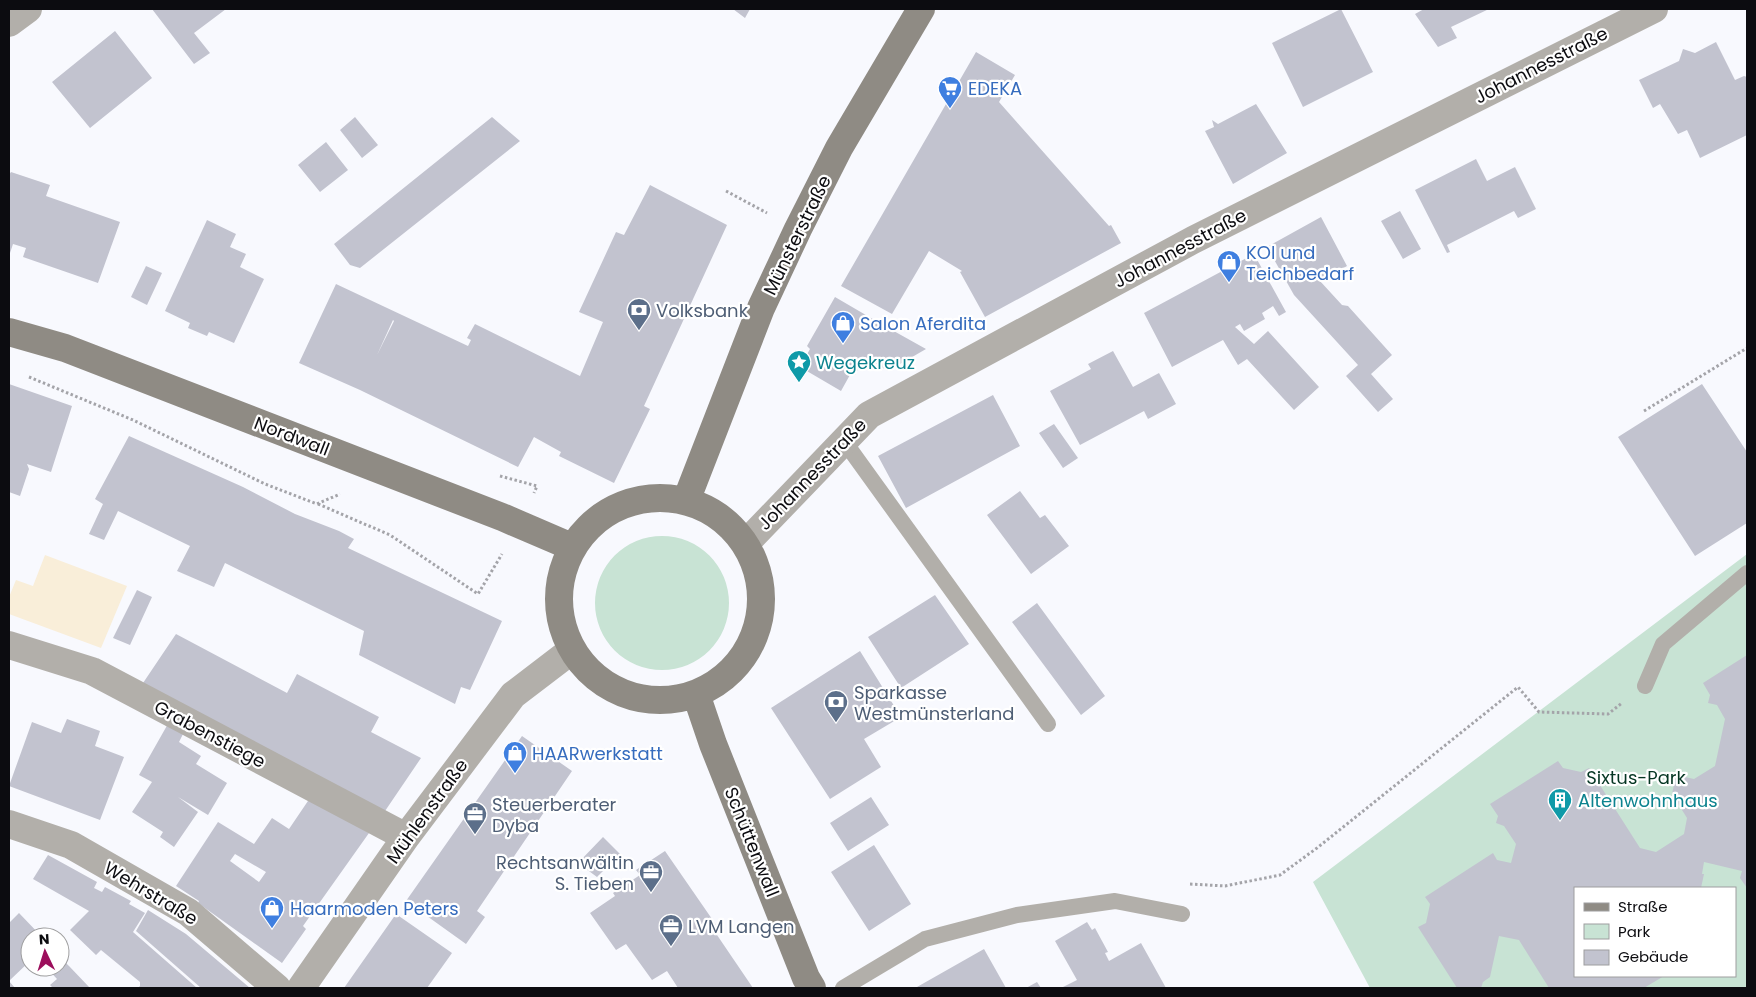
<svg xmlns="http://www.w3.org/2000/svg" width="1756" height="997" viewBox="0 0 1756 997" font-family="Poppins,sans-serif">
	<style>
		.industrial { fill: #f9eed9 }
		.green { fill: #c8e3d4; fill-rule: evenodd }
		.building { fill: #c2c3cf; fill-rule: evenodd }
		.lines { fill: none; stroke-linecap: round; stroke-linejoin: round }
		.path { stroke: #a4a4a9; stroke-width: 3; stroke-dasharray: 2.5 2.5; stroke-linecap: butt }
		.lane { stroke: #b2afaa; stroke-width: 16 }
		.street { stroke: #b2afaa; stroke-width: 28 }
		.secondary { stroke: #8f8b84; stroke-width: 28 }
		.labels { text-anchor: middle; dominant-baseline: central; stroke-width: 4.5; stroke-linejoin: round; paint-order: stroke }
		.street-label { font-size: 18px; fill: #0c0c10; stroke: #fff }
		.shop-label { font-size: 18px; fill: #366cbe; stroke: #fff; text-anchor: start }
		.service-label { font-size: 18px; fill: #4e5e75; stroke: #fff; text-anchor: start }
		.culture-label { font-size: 18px; fill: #0d838f; stroke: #fff; text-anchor: start }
		.park-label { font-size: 18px; fill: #053623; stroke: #fff }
	</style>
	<rect width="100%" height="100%" fill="#f8f9fe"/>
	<path class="industrial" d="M45,555L127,586L101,648L9,614V597L16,580L33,586Z"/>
	<path class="green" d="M595 603a67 67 0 1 1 134 0a67 67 0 1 1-134 0Z
		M1747,554V988H1370L1313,882ZM1575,888H1735V976H1575Z"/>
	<path class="building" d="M152,9H226L194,33L210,53L194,64Z
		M733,9H750L745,18Z
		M1341,9L1373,72L1303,107L1272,43Z
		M1424,9H1489L1451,27L1457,38L1438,47L1415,14Z
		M115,31L152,78L90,128L52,82Z
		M1716,42L1735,80L1744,76L1747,77V135L1700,158L1687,130L1678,134L1660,104L1653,108L1639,80L1679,61L1683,49L1695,53Z
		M976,52L1015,75L999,102L1109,226L1111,225L1121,243L985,317L960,272L962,271L929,251L892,314L841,286Z
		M1256,104L1287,153L1233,184L1205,131L1214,127L1212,120L1218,124Z
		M355,117L378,145L362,158L340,130Z
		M492,117L520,141L360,268L350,265L334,244Z
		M326,142L348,170L320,192L298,165Z
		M1476,159L1487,181L1515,167L1536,209L1518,218L1514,211L1447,245L1450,252L1447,253L1415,190Z
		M11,172L50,185L46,196L120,222L98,283L23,257L26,248L13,244L10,253L9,252V175Z
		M650,185L727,225L644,406L650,409L614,483L559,456L561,452L534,437L518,467L360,390L299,363L336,284L468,346L471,340L467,338L475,324L580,376L603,322L579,312L616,232L624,235ZM393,320L394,321L377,355Z
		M1400,211L1421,249L1403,259L1381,221Z
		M1321,217L1347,266L1320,281L1342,305L1348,306L1392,355L1371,374L1393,399L1378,412L1346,376L1358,365L1294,295L1267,247Z
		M207,220L236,234L230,247L246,254L240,267L264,279L234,343L209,332L207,336L188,328L190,323L165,311Z
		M1254,254L1286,312L1279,316L1273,306L1262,313L1265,319L1244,331L1240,324L1235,327L1254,344L1268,331L1319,387L1294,410L1247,359L1238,365L1223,340L1172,367L1144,313Z
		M146,266L162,273L147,305L131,297Z
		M835,297L883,325L926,349L888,371L865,357L855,375L851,373L841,391L800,367L810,349L807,346Z
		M1113,351L1133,387L1159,373L1176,404L1148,419L1144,411L1080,445L1050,391L1091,369L1088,364Z
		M9,384L72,406L51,472L27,464L29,469L20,496L9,492Z
		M1702,384L1747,452V523L1695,556L1618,437Z
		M993,395L1020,446L906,508L878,456Z
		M1054,424L1078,458L1063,468L1039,433Z
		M129,436L243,487L295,514L339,531L354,539L348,548L502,621L470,690L461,687L455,704L359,655L364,631L225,563L214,587L177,571L190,546L118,511L104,540L89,534L103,504L95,499Z
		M1020,491L1040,518L1045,515L1069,546L1031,574L987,515Z
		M137,590L152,597L130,645L113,638Z
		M935,595L969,644L901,688L868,637Z
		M1037,603L1105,696L1081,715L1012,622Z
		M176,634L287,693L297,674L379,717L371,732L421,758L383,814L143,683Z
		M860,651L901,717L864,739L881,767L830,799L771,708Z
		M1747,655V888L1740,878L1742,871L1704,862L1702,874H1704L1701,888H1575V976H1664L1644,988H1549L1519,940L1499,936L1490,977L1483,982L1481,988H1457L1418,927L1426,923L1430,904L1425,897L1493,853L1497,860L1511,863L1516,844L1504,826L1496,823L1498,816L1490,804L1558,761L1563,768L1581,772L1589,768L1640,848L1656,852L1684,834L1687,818L1672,794L1676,775L1694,779L1715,766L1725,719L1717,705L1708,703L1710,695L1703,683Z
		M67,719L100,731L95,746L124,757L100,820L9,786L32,722L61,733Z
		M169,722L185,730L179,742L201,756L196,764L227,783L208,815L178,797L198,812L174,847L160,837L163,832L132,812L152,782L139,775Z
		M522,736L572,771L477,911L485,917L466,944L406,901Z
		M871,797L889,825L848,851L830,823Z
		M310,798L369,833L303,926L306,929L282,963L198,903L199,901L176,886L218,822L254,844L272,818L289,829ZM235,854L266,872L259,882L230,861Z
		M603,837L620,854L597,877L578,863Z
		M874,845L911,904L869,931L831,872Z
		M665,851L721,932L717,935L753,988H678L667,971L652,980L626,944L616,950L590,913L615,896L613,893L640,875L636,870Z
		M48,855L97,882L94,888L102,892L105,887L131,901L129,904L145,913L133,932L197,988H138L140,986V982L101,950L96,955L70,930L89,911L33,879Z
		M148,910L186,934L250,988H201L136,931Z
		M19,913L42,937H30V961L9,981L15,988H9V923Z
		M396,914L452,953L427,988H344Z
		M1087,922L1092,930L1095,928L1108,952L1105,953L1109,961L1141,943L1166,988H1061L1077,980L1055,941Z
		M984,949L1006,988H918L917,987Z
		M60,957L69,966L90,988H53L50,985L57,979L46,967H60Z
		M1037,982L1041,988H1026Z"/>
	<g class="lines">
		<path class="path" d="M726,191L767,213
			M29,377L133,420L265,484L317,504L340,494
			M1644,411L1747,348
			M500,476L537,486L534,493
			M318,504L390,535L478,594L502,554
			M1190,884L1225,886L1280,875L1317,848L1518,687L1539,712L1608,714L1622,703"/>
		<path class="lane" d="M844,441L1048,724
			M1645,686L1663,644L1747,573
			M843,988L925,939L1017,915L1115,901L1182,914"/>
		<path class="street" d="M9,23L28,9
			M746,543L869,415L1193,240L1654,9
			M9,645L92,671L406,837
			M9,824L71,845L188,912L277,988
			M301,988L406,837L513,695L572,650"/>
		<path class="secondary" d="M9,332L65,348L502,517L572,547
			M559 599a101 101 0 1 1 202 0a101 101 0 1 1-202 0Z
			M686,501L761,308L798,229L839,148L921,9
			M696,694L713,744L806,978L812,988"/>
	</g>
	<defs>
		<g id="supermarket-pin" transform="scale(1.25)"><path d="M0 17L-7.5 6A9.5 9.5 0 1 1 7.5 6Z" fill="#3f7fe0" stroke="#fff"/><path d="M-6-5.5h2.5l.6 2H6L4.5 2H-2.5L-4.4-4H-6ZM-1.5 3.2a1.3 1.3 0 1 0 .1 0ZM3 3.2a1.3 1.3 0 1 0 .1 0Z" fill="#fff"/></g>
		<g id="shop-pin" transform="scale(1.25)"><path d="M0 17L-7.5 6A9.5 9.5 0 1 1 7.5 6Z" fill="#3f7fe0" stroke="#fff"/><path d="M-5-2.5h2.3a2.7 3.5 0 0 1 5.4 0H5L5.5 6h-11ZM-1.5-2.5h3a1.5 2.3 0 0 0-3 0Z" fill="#fff"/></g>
		<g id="bank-pin" transform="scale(1.25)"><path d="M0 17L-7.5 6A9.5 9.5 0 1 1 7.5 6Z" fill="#5c6f8a" stroke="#fff"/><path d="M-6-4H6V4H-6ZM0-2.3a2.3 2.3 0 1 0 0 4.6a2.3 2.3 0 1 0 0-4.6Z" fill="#fff"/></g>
		<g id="sight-pin" transform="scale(1.25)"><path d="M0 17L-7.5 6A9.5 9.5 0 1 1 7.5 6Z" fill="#0f9aa8" stroke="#fff"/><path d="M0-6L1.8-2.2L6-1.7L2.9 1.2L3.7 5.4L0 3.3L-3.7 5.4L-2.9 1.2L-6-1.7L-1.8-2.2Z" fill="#fff"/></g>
		<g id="building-pin" transform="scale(1.25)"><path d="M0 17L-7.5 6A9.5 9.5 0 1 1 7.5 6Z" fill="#0f9aa8" stroke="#fff"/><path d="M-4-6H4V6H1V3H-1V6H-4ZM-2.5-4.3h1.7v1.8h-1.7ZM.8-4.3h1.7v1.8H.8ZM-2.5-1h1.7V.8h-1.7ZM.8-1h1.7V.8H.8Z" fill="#fff"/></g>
		<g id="office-pin" transform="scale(1.25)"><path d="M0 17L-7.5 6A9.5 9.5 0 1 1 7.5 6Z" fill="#5c6f8a" stroke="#fff"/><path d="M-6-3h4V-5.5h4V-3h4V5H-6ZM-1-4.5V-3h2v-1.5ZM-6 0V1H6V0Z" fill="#fff"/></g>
	</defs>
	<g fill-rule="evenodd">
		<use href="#supermarket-pin" x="950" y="88"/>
		<use href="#shop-pin" x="1229" y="262"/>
		<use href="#bank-pin" x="639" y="310"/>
		<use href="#shop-pin" x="843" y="323"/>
		<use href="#sight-pin" x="799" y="362"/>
		<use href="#bank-pin" x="836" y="702"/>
		<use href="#shop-pin" x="515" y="753"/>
		<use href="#building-pin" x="1560" y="800"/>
		<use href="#office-pin" x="475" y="814"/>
		<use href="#office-pin" x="651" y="872"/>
		<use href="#shop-pin" x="272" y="908"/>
		<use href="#office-pin" x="671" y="926"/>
	</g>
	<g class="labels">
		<g class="street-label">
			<text transform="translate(1541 65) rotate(-27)">Johannesstraße</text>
			<text transform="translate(797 235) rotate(-64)">Münsterstraße</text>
			<text transform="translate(1180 248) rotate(-28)">Johannesstraße</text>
			<text transform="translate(292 436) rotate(21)">Nordwall</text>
			<text transform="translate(812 474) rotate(-46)">Johannesstraße</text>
			<text transform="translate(210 734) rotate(28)">Grabenstiege</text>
			<text transform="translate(427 811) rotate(-54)">Mühlenstraße</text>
			<text transform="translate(752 842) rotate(68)">Schüttenwall</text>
			<text transform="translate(151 893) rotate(31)">Wehrstraße</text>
		</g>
		<g class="shop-label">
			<text x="968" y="88">EDEKA</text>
			<text x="1246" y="252">KOI und<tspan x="1246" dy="21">Teichbedarf</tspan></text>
			<text x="860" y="323">Salon Aferdita</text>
			<text x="532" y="753">HAARwerkstatt</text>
			<text x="290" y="908">Haarmoden Peters</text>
		</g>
		<g class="service-label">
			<text x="656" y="310">Volksbank</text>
			<text x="854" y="692">Sparkasse<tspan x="854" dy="21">Westmünsterland</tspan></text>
			<text x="492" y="804">Steuerberater<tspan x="492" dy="21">Dyba</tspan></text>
			<text x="634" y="862" text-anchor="end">Rechtsanwältin<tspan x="634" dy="21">S. Tieben</tspan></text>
			<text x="688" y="926">LVM Langen</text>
		</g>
		<g class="culture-label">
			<text x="816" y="362">Wegekreuz</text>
			<text x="1578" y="800">Altenwohnhaus</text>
		</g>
		<g class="park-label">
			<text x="1636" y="777">Sixtus-Park</text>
		</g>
	</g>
	<rect width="1756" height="997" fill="none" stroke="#0c0c10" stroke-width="20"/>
	<rect x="1574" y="887" width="162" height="90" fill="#ffffff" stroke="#9e9e9f"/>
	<rect x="1584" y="903" width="25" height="8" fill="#8f8b84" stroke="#9e9e9f"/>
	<text x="1618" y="912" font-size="15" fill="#0c0c10">Straße</text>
	<rect x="1584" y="924" width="25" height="15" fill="#c8e3d4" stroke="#9e9e9f"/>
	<text x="1618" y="937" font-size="15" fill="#0c0c10">Park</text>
	<rect x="1584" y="950" width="25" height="15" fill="#c2c3cf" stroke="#9e9e9f"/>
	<text x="1618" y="962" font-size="15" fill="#0c0c10">Gebäude</text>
	<g transform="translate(45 952) rotate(356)"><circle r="24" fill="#ffffff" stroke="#9e9e9f"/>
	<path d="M0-4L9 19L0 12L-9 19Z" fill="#9c0e5c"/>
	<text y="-8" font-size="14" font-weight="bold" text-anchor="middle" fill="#0c0c10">N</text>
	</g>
</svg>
